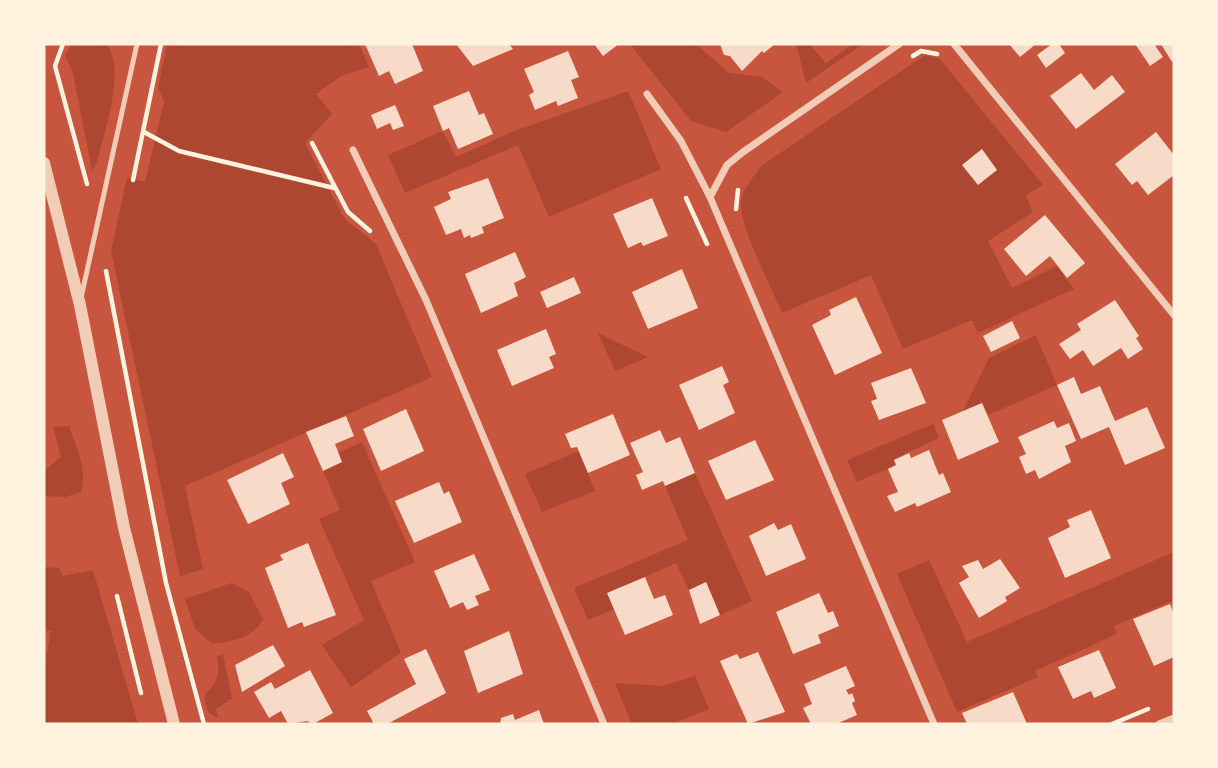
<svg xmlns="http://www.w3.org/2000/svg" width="1218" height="768" viewBox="0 0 1218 768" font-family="Arial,sans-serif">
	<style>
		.green { fill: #ae4732 }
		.building { fill: #f7dbc8 }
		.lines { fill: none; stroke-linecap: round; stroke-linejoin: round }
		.path { stroke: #fff3e0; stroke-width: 4.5 }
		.service { stroke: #f1ccb7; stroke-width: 5 }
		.minor { stroke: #f1ccb7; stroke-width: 7 }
		.tertiary { stroke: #f1ccb7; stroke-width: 12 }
	</style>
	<rect width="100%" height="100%" fill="#c8553d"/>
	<path class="green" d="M72,44H106C127,69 104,132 97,162L92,171L73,73L65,56Z
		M167,44H359L369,67L341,76L316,94L332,114L305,143L344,218L376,244L432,377L185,486L203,569L180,576L111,251L127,178L145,182L164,101L158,88Z
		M630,44H696L729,73L762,77L783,92L726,132L691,121Z
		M796,44H809L826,63L853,44H863L806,83Z
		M925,55L940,59L1043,185L1026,195L1033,212L988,241L1012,288L1057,266L1074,289L978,333L972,320L903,349L871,275L782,313C771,286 742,232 741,204C741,190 754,177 761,166Z
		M628,91L661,169L549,217L518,145L405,193L388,155L443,131L456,157L512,132Z
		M598,333L648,357L615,371Z
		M1036,335L1057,385L988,415L982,403L963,411L989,358Z
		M933,424L939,438L894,459L896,465L857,482L847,460Z
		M69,426C76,447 88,470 81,492L65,497L44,496V471L61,457L53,427Z
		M362,442L415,562L371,581L401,653L351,687L322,645L364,620L319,519L340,510L323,471L342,462L338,453Z
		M579,451L595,491L542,512L525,474Z
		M695,473L752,601L720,615L707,582L689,590L676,563L608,593L614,609L588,620L574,588L688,540L665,486Z
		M1174,552V600L1114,626L1117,634L1035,671L1038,677L957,712L897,574L929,560L967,642Z
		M44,567L59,568L63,576L93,570L138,724H44V669L51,631H44Z
		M231,583L249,592L263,619C254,638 229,643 211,643L195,629L185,599Z
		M223,654L232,698L216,709L218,718C207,714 205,707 205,695C218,681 220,675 217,656Z
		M695,676L709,709L672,724H632L615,683L662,686Z"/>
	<path class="building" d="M365,44H412L423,71L395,84L389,71L379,76Z
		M456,44H509L513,49L473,66Z
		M594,44H619L603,56Z
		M720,44H775L764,53L762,51L742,71L730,56L724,55Z
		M1009,44H1036L1020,57Z
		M1052,44H1059L1065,53L1046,68L1037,55Z
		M1135,44H1154L1163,57L1150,66Z
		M1161,44H1174V60L1172,62Z
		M568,51L579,77L571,80L578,98L558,106L556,101L535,110L529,95L534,92L524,69Z
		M1081,73L1094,90L1112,75L1125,92L1076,129L1050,96Z
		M469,91L479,115L484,113L493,134L458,149L449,128L443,131L433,106Z
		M395,105L404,126L393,130L390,123L377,129L371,115Z
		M1156,132L1174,155V175L1148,195L1137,181L1132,185L1115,164Z
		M982,149L997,170L978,185L962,165Z
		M488,178L504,218L482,227L484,233L471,238L470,235L464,238L461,229L446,235L434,207L451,199L448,192Z
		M652,198L668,236L643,246L641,242L628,248L613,214Z
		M1045,215L1085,263L1067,278L1050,256L1026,276L1004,249Z
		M515,252L526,277L514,283L518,296L481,313L465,274Z
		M682,269L698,308L648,329L632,292Z
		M574,277L581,293L547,308L540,292Z
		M856,297L882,353L835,375L812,325L831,315L829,310Z
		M1115,300L1139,336L1136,338L1143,349L1128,359L1121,348L1093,366L1083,350L1070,359L1059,344L1081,330L1077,324Z
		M1012,321L1020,338L991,352L983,336Z
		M546,329L556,354L549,357L554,368L512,386L497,350Z
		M722,366L729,382L723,385L735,413L699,430L679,385Z
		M911,368L926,403L879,420L871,401L877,399L871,383Z
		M1074,377L1081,394L1100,386L1115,421L1147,407L1165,448L1125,465L1109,427L1081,439L1057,385Z
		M982,403L999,442L958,460L942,420Z
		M406,409L424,451L381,471L363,429Z
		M613,414L630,455L588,473L577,447L571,448L565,434Z
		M346,416L354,436L335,444L342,462L323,471L306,432Z
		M1054,421L1057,428L1069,423L1076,441L1065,446L1071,462L1039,479L1035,470L1026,474L1019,457L1026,454L1018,437Z
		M660,430L666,443L680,437L695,473L665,486L663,481L642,490L636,475L643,472L630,443Z
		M755,440L774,480L726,500L708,461Z
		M929,450L939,475L943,473L951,492L917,507L915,503L895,512L887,496L898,492L888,469L896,465L894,460L909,453L911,458Z
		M283,453L294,477L281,483L290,504L248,524L227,480Z
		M439,482L444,494L449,491L462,522L414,543L395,501Z
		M1091,510L1111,558L1065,578L1048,538L1070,527L1067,520Z
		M774,523L778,530L791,524L806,559L766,576L749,536Z
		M308,543L336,615L304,627L302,622L288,628L265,568L283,560L280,555Z
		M474,554L490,590L475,596L479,605L467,610L463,602L450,608L434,571Z
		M1000,559L1020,588L1005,597L1007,601L979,618L959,583L969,577L962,566L978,560L983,569Z
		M645,577L654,599L665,595L673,615L625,635L607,593Z
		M706,582L720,615L700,624L689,590Z
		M819,593L828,613L833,611L839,626L818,635L821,643L793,654L776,612Z
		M1170,604L1174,615V657L1154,666L1133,619Z
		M509,631L523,674L478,693L464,651Z
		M273,645L285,666L242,692L235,665Z
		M426,649L446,693L387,724H374L367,711L416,684L404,659Z
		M1099,650L1116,688L1094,698L1091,691L1073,699L1058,667Z
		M758,652L785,712L748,724L720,661L737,654L740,659Z
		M846,666L855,686L846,690L849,695L852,693L855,701L852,703L857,715L836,724H811L803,708L812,704L804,684Z
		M310,670L333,713L313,724L307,721L288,724L281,711L269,718L254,692L271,682L275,689Z
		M1013,692L1027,724H967L962,713Z
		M539,710L544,724H500L501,718L513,714L515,720Z"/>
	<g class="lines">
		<path class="path" d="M63,44L55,66L87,184
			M913,56L921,51L937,54
			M144,132L179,151L334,188
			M312,143L348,212L370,231
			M133,180L161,44
			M686,198L707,244
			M736,209L738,190
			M106,271L166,583L204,724
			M117,596L141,693
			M1112,724L1148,709"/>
		<path class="service" d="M81,298L137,44"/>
		<path class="minor" d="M954,44L1174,315
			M647,94L681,141L710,197L934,724
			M353,150L426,300L604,724
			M710,197L727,165L743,152L899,44
			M1159,724L1174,718"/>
		<path class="tertiary" d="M44,163L80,305L124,528L174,724"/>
	</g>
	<rect width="1218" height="768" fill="none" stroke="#fff3e0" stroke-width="91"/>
</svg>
